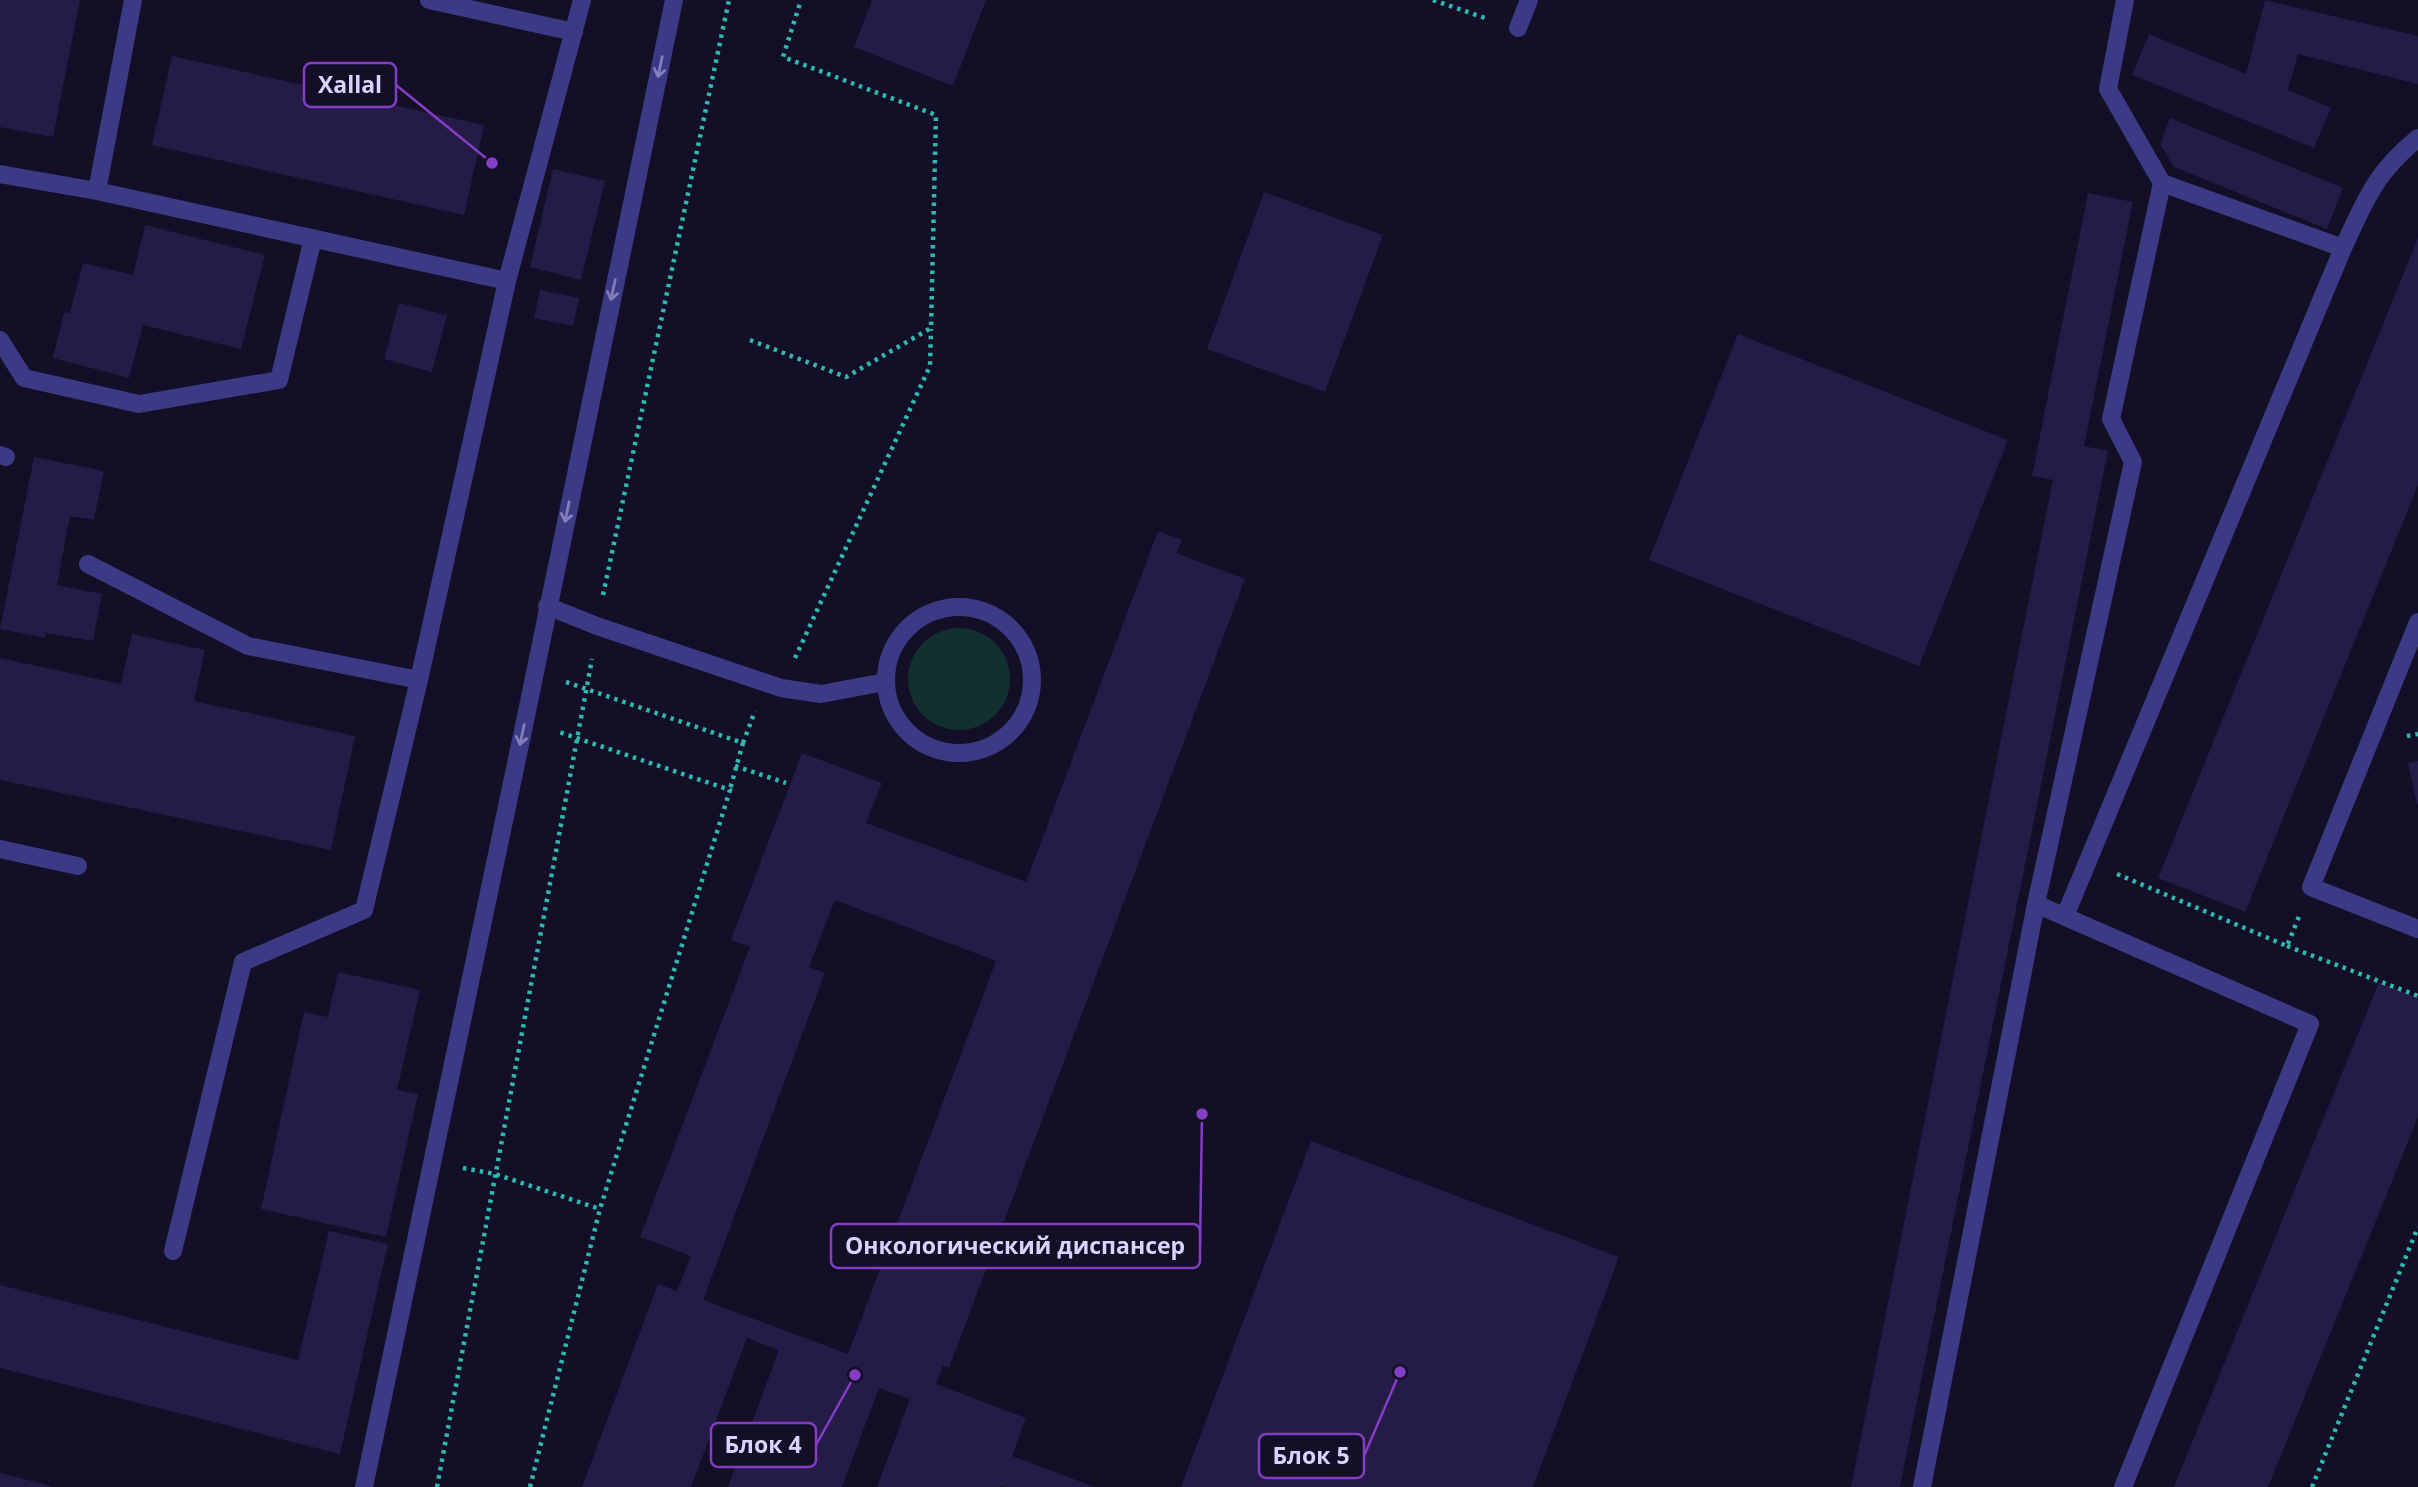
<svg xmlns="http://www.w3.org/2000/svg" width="2418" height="1487" viewBox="0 0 2418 1487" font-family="'Open Sans',sans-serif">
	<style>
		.green { fill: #12302f }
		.building { fill: #241b47; fill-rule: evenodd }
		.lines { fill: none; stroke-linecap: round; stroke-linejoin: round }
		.path { stroke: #2fb8b0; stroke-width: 4.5; stroke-dasharray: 3.5 5; stroke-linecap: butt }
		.lane { stroke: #3d3a85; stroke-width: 18 }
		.street { stroke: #3d3a85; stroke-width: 18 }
		.oneway { stroke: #837fbc }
		.leader { fill: none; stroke: #843dc5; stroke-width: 2.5 }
		.callout-dot { fill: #843dc5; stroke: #130f26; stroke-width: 2.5 }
		.callout { fill: #130f26; stroke: #843dc5; stroke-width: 2.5 }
		.callout-label { font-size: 23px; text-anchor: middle; font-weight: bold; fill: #d9d4ff }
	</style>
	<rect width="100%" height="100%" fill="#130f26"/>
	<path class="green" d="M908 679a51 51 0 1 1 102 0a51 51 0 1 1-102 0Z"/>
	<path class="building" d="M0,0H80L53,137L0,127Z
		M872,0H986L953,86L854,47Z
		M2265,0L2418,36V84L2298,54L2288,90L2331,108L2314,148L2132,75L2149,34L2246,74Z
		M172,56L484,125L464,215L152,145Z
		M2170,118L2343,188L2327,229L2174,167L2160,144Z
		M553,169L605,181L581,280L530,267Z
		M1264,192L1383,235L1325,392L1207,349Z
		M2088,193L2133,202L2084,446L2108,451L1900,1487H1851L2053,480L2032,476Z
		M145,225L265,255L241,349L143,325L129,378L53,358L64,312L70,313L83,263L133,275Z
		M2418,238V485L2245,912L2158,878Z
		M540,290L579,298L573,326L534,318Z
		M399,303L447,315L432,372L384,359Z
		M1738,334L2008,440L1919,666L1649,560Z
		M34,457L104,471L94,520L70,516L57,585L102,594L93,641L46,633L45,638L0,629Z
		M1158,531L1182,540L1176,553L1245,579L949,1368L943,1366L936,1384L1026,1418L1012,1456L1095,1487H1006L1000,1485V1487H877L910,1399L879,1388L842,1487H728L779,1350L747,1338L691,1487H582L658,1284L677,1291L691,1256L640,1237L750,947L731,940L802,753L882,783L866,823L1026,882ZM835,900L996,961L848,1354L703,1300L825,973L809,967Z
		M132,634L205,650L194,701L355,736L331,850L0,780V658L121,684Z
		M2418,761V804H2417L2408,763Z
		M338,972L420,990L397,1090L418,1094L386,1237L261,1209L304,1012L328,1017Z
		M2379,982L2418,998V1117L2268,1487H2174Z
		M1311,1141L1619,1257L1533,1487H1181Z
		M329,1231L388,1244L340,1454L0,1368V1285L298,1360Z
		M0,1473L51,1486V1487H0Z"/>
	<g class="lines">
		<path class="path" d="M1433,0L1488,19
			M750,340L846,377L931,328L936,115L783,57L801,0
			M603,595L729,0
			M795,658L930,366L931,329
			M566,682L743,743L730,789
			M2407,736L2418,734
			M743,743L755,711
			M735,766L786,783
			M2117,874L2287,946L2300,914
			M2287,946L2418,996
			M463,1168L495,1174L600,1209
			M437,1487L592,659
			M530,1487L600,1209L730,790L556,731
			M2312,1487L2418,1227"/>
		<path class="lane" d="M133,0L97,191L507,281
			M429,0L574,32
			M1518,28L1529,0
			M0,174L97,191
			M2343,248C2366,199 2375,173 2418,138
			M0,340L24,378L139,404L279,380L313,238
			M0,455L6,457
			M88,564L248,646L419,680
			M547,606L597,626L781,688L821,694L885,682
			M886 680a73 73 0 1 1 146 0a73 73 0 1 1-146 0Z
			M2418,622L2311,887L2418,929
			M0,849L78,866
			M2036,904L2310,1024L2123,1487
			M2065,916L2343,248L2162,183
			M173,1251L243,962L364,910L419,680L507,281L582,0
			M1922,1487L2036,904L2133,462L2111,419L2162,183L2108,89L2125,0"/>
		<path class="street" d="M364,1487L525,721L674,0"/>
	</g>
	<defs><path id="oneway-shaft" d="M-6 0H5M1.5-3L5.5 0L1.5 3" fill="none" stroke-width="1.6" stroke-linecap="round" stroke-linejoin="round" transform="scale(1.75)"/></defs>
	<g class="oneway">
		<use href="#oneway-shaft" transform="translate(660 67) rotate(102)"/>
		<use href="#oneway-shaft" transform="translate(613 290) rotate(102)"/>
		<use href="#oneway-shaft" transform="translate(567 512) rotate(102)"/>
		<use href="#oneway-shaft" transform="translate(522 735) rotate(102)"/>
	</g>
	<path class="leader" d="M492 163L396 85M1202 1114L1200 1246M855 1375L816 1445M1400 1372L1364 1456"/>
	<g class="callout-dot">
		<circle cx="492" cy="163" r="7"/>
		<circle cx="1202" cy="1114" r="7"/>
		<circle cx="855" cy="1375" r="7"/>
		<circle cx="1400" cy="1372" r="7"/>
	</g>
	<g class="callout">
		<rect x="304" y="63" width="92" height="44" rx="7"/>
		<rect x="831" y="1224" width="369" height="44" rx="7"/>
		<rect x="711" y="1423" width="105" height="44" rx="7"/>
		<rect x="1259" y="1434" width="105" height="44" rx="7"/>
	</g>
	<g class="callout-label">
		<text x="350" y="93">Xallal</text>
		<text x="1015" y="1254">Онкологический диспансер</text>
		<text x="763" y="1453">Блок 4</text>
		<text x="1311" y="1464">Блок 5</text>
	</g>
</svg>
